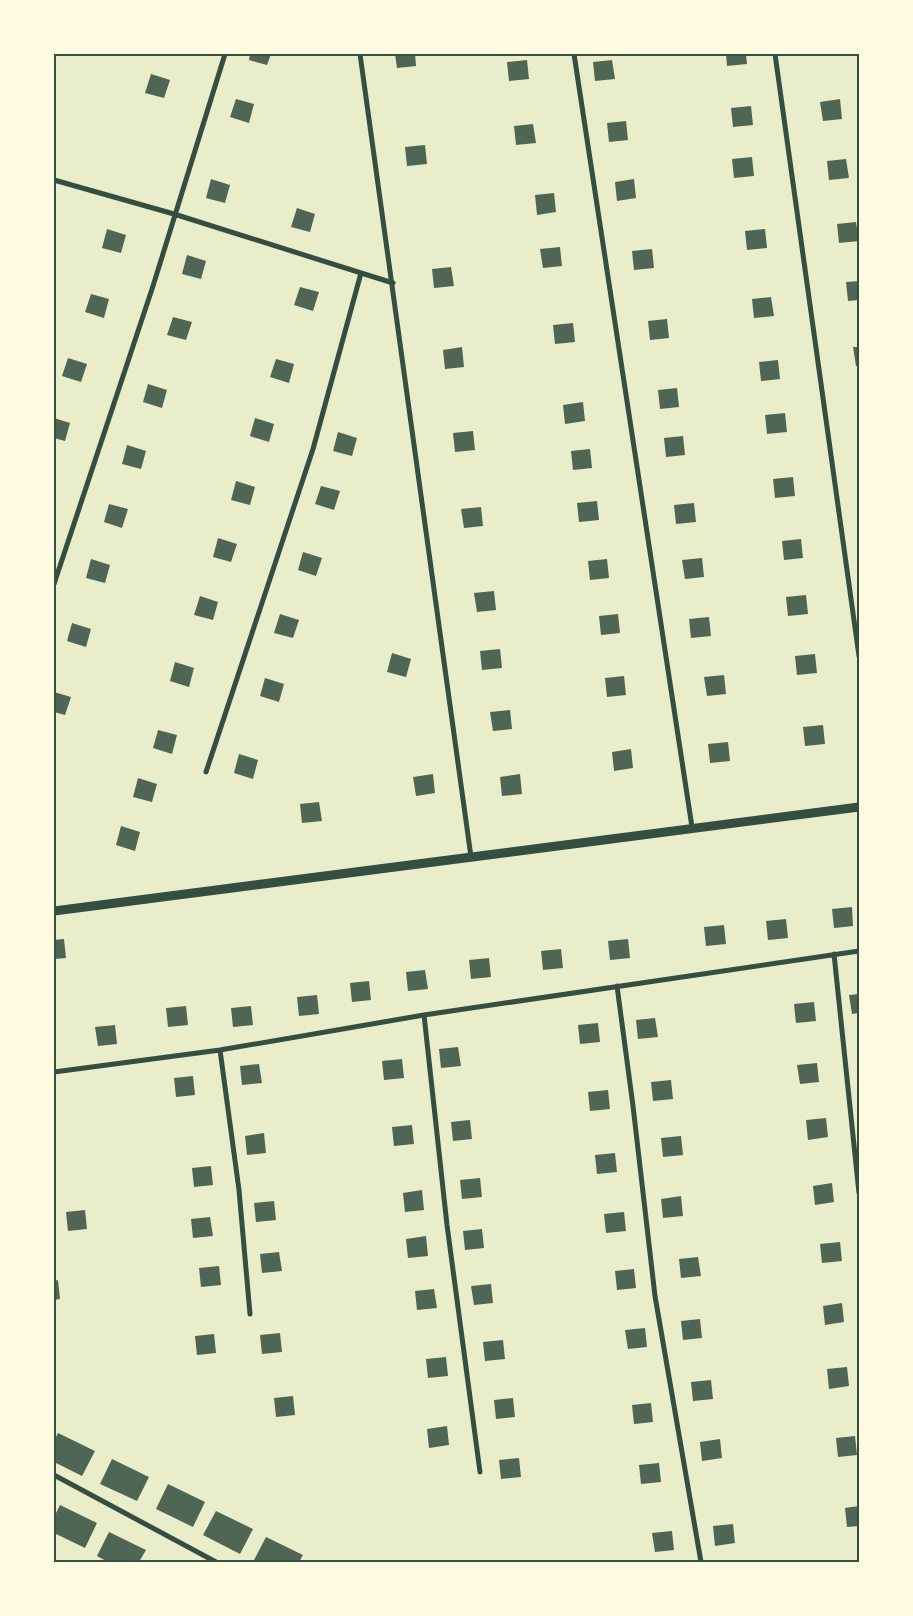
<svg xmlns="http://www.w3.org/2000/svg" width="913" height="1616" viewBox="0 0 913 1616" font-family="Helvetica,sans-serif">
	<style>
		.building { fill: #4f6655 }
		.lines { fill: none; stroke-linecap: round; stroke-linejoin: round }
		.minor { stroke: #344e41; stroke-width: 5 }
		.tertiary { stroke: #344e41; stroke-width: 9 }
		.neatline { fill: none; stroke: #344e41; stroke-width: 2 }
	</style>
	<rect width="100%" height="100%" fill="#e9edc9"/>
	<path class="building" d="M250,54H271L267,65L249,60Z
		M395,54H415L416,66L397,68Z
		M726,54H746L747,64L727,66Z
		M527,60L529,79L509,81L507,62Z
		M612,60L615,79L595,81L593,62Z
		M151,74L170,80L164,98L145,93Z
		M236,99L254,104L249,123L230,117Z
		M840,99L842,119L823,121L820,102Z
		M751,106L753,125L733,127L731,108Z
		M626,121L628,140L609,142L607,123Z
		M533,124L536,143L516,145L514,126Z
		M425,145L427,164L407,166L405,147Z
		M752,157L754,176L734,178L732,159Z
		M846,159L849,178L829,180L827,161Z
		M211,179L230,185L225,203L206,198Z
		M634,179L636,198L617,201L615,182Z
		M554,193L556,212L537,215L535,195Z
		M297,208L315,214L310,232L291,227Z
		M856,222L859,241L839,243L837,224Z
		M107,229L126,235L121,253L102,248Z
		M765,229L767,248L747,250L745,231Z
		M560,247L562,266L543,268L540,249Z
		M652,249L654,268L634,270L632,251Z
		M187,255L206,261L201,279L182,274Z
		M451,267L454,286L434,288L432,269Z
		M859,281V300L848,301L846,282Z
		M300,287L319,292L313,311L294,305Z
		M91,294L109,299L104,318L85,312Z
		M771,297L774,316L754,318L752,299Z
		M173,317L192,322L186,340L167,335Z
		M667,319L669,338L650,340L648,321Z
		M573,323L575,342L555,344L553,325Z
		M462,347L464,367L445,369L443,350Z
		M853,347H859V366H856Z
		M68,358L87,364L81,382L62,376Z
		M276,359L294,364L289,383L270,377Z
		M778,360L780,379L761,381L759,362Z
		M148,384L167,390L162,408L143,402Z
		M677,388L679,407L660,409L658,390Z
		M583,402L585,421L565,424L563,405Z
		M785,413L787,432L767,434L765,415Z
		M54,418L70,423L65,441L54,438Z
		M255,418L274,424L269,442L250,436Z
		M473,431L475,450L455,452L453,433Z
		M338,432L357,438L352,456L333,451Z
		M683,436L685,455L666,457L664,438Z
		M127,445L146,451L141,469L122,464Z
		M590,449L592,468L573,470L571,451Z
		M793,477L795,496L775,498L773,479Z
		M236,481L255,487L250,505L231,500Z
		M321,486L340,491L334,510L315,504Z
		M597,501L599,520L579,522L577,503Z
		M694,503L696,522L676,524L674,505Z
		M109,504L128,509L122,528L104,522Z
		M481,507L483,526L464,528L461,509Z
		M218,538L237,544L231,562L213,557Z
		M801,539L803,558L784,560L782,541Z
		M303,552L322,558L316,576L298,570Z
		M702,558L704,577L685,579L682,560Z
		M91,559L110,565L105,583L86,578Z
		M607,559L609,578L590,580L588,561Z
		M494,591L496,610L477,612L474,593Z
		M806,595L808,614L788,616L786,597Z
		M200,596L218,602L213,620L194,615Z
		M280,614L299,620L293,638L274,633Z
		M618,614L620,633L601,635L599,616Z
		M709,617L711,636L691,638L689,619Z
		M72,623L91,629L86,647L67,641Z
		M500,649L502,668L482,670L480,651Z
		M392,653L411,659L406,677L387,672Z
		M815,654L817,673L797,675L795,656Z
		M175,662L194,668L189,687L170,681Z
		M724,675L726,694L707,696L704,677Z
		M624,676L626,695L607,697L605,678Z
		M265,678L284,684L279,702L260,696Z
		M54,692L71,697L65,715L54,712Z
		M510,710L512,729L493,731L490,712Z
		M823,725L825,744L805,746L803,727Z
		M158,730L177,735L172,754L153,748Z
		M728,742L730,761L710,763L708,744Z
		M631,749L633,768L614,771L612,752Z
		M239,754L258,760L253,779L234,773Z
		M433,774L435,793L416,796L413,777Z
		M520,774L522,794L502,796L500,777Z
		M138,778L157,784L152,802L133,797Z
		M319,802L322,821L302,823L300,804Z
		M121,826L140,832L135,851L116,845Z
		M852,907L853,926L834,928L832,909Z
		M786,919L788,938L768,940L766,921Z
		M724,925L726,944L706,946L704,927Z
		M64,939L66,958L54,959V940Z
		M628,939L630,958L610,960L608,941Z
		M561,949L563,968L543,970L541,951Z
		M489,958L491,977L471,979L469,960Z
		M425,970L428,989L408,991L406,972Z
		M369,981L371,1000L352,1002L350,983Z
		M859,994V1013L852,1014L849,995Z
		M317,995L319,1014L299,1016L297,997Z
		M814,1002L816,1021L796,1023L794,1004Z
		M186,1006L188,1025L168,1027L166,1008Z
		M251,1006L253,1025L233,1027L231,1008Z
		M655,1018L658,1037L638,1039L636,1020Z
		M598,1023L600,1042L580,1044L578,1025Z
		M115,1025L117,1044L98,1046L95,1027Z
		M458,1047L461,1066L441,1068L439,1049Z
		M402,1059L404,1078L384,1080L382,1061Z
		M817,1063L819,1082L800,1084L797,1065Z
		M259,1064L262,1083L242,1085L240,1066Z
		M193,1076L195,1095L176,1097L174,1078Z
		M671,1080L673,1099L653,1101L651,1082Z
		M608,1090L610,1109L590,1111L588,1092Z
		M826,1118L828,1137L808,1140L806,1120Z
		M470,1120L472,1139L453,1141L451,1122Z
		M412,1125L414,1144L394,1146L392,1127Z
		M264,1133L266,1153L247,1155L245,1136Z
		M681,1136L683,1155L663,1157L661,1138Z
		M615,1153L617,1172L597,1174L595,1155Z
		M211,1166L213,1185L194,1187L192,1168Z
		M480,1178L482,1197L462,1199L460,1180Z
		M832,1183L834,1202L815,1205L813,1186Z
		M422,1190L424,1210L405,1212L403,1193Z
		M681,1196L683,1216L663,1218L661,1199Z
		M274,1201L276,1220L256,1222L254,1203Z
		M85,1210L87,1229L68,1231L66,1212Z
		M624,1212L626,1231L606,1233L604,1214Z
		M210,1217L213,1236L193,1238L191,1219Z
		M482,1229L484,1248L465,1250L463,1231Z
		M426,1236L428,1256L408,1258L406,1239Z
		M840,1242L842,1261L822,1263L820,1244Z
		M279,1252L282,1271L262,1273L260,1254Z
		M698,1257L701,1276L681,1278L679,1259Z
		M219,1266L221,1285L201,1287L199,1268Z
		M634,1269L636,1288L617,1290L615,1271Z
		M58,1280L60,1299L54,1300V1281Z
		M491,1284L493,1303L474,1305L471,1286Z
		M434,1289L437,1308L417,1310L415,1291Z
		M842,1303L844,1322L825,1325L823,1306Z
		M700,1319L702,1338L683,1340L681,1321Z
		M645,1328L647,1347L628,1349L625,1330Z
		M280,1333L282,1352L262,1354L260,1335Z
		M214,1334L216,1353L197,1355L195,1336Z
		M503,1340L505,1359L485,1361L483,1342Z
		M446,1357L448,1376L428,1378L426,1359Z
		M847,1367L849,1386L829,1389L827,1369Z
		M711,1380L713,1399L693,1401L691,1382Z
		M293,1396L295,1415L276,1417L274,1398Z
		M513,1398L515,1417L496,1419L494,1400Z
		M651,1403L653,1422L634,1424L632,1405Z
		M447,1426L449,1445L429,1448L427,1429Z
		M58,1433L95,1451L82,1476L54,1462V1441Z
		M855,1436L857,1455L838,1457L836,1438Z
		M720,1439L722,1458L702,1461L700,1442Z
		M519,1458L521,1477L501,1479L499,1460Z
		M112,1459L149,1477L137,1501L100,1484Z
		M659,1463L661,1482L641,1484L639,1465Z
		M168,1484L205,1502L193,1527L156,1509Z
		M60,1505L97,1523L85,1548L54,1533V1517Z
		M859,1506V1526L847,1527L845,1508Z
		M216,1511L253,1529L240,1554L203,1535Z
		M733,1524L735,1543L715,1546L713,1526Z
		M672,1531L674,1550L655,1552L652,1533Z
		M109,1532L146,1550L139,1562H108L97,1556Z
		M266,1537L303,1555L299,1562H253Z"/>
	<g class="lines">
		<path class="minor" d="M360,54L471,857
			M574,54L692,827
			M775,54L859,656
			M54,180L174,214L393,283
			M54,584L153,286L225,54
			M206,772L313,449L361,273
			M834,954L859,1193
			M617,986L633,1106L655,1296L701,1562
			M424,1015L447,1225L480,1472
			M220,1050L239,1190L250,1314
			M54,1072L220,1050L424,1015L859,951
			M54,1475L216,1562"/>
		<path class="tertiary" d="M54,911L859,807"/>
	</g>
	<rect width="913" height="1616" fill="none" stroke="#fefae0" stroke-width="110"/>
	<rect x="55" y="55" width="803" height="1506" class="neatline"/>
</svg>
